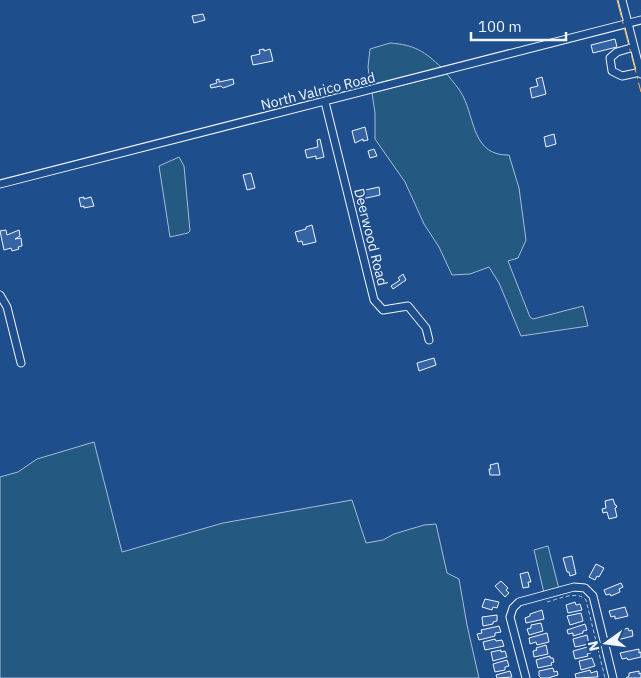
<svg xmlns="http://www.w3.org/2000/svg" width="641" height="678" viewBox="0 0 641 678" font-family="'IBM Plex Sans',sans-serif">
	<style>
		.green { fill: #245a82; stroke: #a8bbd7 }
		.building { fill: #3563a3; stroke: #f2f6ff }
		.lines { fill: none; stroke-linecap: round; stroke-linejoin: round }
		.minor-casing { stroke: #f2f6ff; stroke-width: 9 }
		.path { stroke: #b3c4dc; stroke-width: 1; stroke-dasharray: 4 2.5; stroke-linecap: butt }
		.minor { stroke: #1f4e8c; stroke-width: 7 }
		.power { stroke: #ffb74d; stroke-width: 1; stroke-dasharray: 18 4 2.5 4; stroke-linecap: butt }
		.labels { text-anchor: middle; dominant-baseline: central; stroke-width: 4; stroke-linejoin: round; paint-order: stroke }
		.street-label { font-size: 14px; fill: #f2f6ff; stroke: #1f4e8c }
	</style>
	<rect width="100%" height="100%" fill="#1f4e8c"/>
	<path class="green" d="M390,43C415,45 424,51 442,68L371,87L368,67L370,49Z
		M447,74C452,81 459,88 463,96C475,120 473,156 509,155L519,188L526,240L518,258L508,261L530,317L533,319L583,306L588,326L521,336L499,283L489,267L470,274L452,275L439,247L424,224L405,182L375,139V113L372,93Z
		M179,157L184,166L190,231L188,233L170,237L159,166Z
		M94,442L122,552L223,523L352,500L366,543L383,540L394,534L424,525L436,524L447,573L459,579L467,625L479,678H0V477L18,472L37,459Z
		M548,546L559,589L544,593L534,550Z"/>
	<path class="building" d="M203,14L205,20L194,23L192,16Z
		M615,39L617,47L593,53L591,45Z
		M264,49V51L270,49L273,61L253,65L251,56L260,54L259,50Z
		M542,77L546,94L532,98L530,88L538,86L536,79Z
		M219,79V82L233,79L234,84L223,88L221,86L211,88L210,85L217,83L216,80Z
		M365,127L368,140L363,141V139L355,143L352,131Z
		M554,134L556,144L546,147L544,137Z
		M320,139L324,157L316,159V156L307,158L305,150L318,147L317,140Z
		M374,149L377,156L370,158L368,151Z
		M251,173L255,188L247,190L243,175Z
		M379,187L380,195L362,199L361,191Z
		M84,197V199L91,197L94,206L84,208V206L81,207L79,198Z
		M312,225L316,242L303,245L302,241L298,242L295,232L306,229V227Z
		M6,230L7,235L19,230L20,236L15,239L21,238L22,246L18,247L19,249L12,251L11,248L4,250L0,231Z
		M403,274L406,280L393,289L391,286L400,280L398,278Z
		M434,358L436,365L419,371L417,363Z
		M498,463L500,475H490L489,469H491L490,465Z
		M613,499L615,505H616L617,507L615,508L617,517L609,519L607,512L603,513L602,509L606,508L605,501Z
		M572,556L576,574L570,576L569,572H567L563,558Z
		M596,564L604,568L599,577L597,576L595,580L589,577Z
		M528,572L531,582H528L529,587L523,588L520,574Z
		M501,581L508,588L506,590L509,593L505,597L495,586Z
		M621,583L623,587L619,589L620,592L611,596L610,594L606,595L604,590Z
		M485,599L499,602L497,608L493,607L492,610L482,607Z
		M575,602L576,605L580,604L582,610L568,613L566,605Z
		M625,607L628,616L615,619V616L611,617L609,611Z
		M542,610L544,619L526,623L525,618L530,616V614Z
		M581,613L583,621L570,625L567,616Z
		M497,615V621L493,622V624L483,626L482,617Z
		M541,623L543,631L529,635L527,629L531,628V625Z
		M585,624L587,630L583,631V633L573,636V633L568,634L567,630Z
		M499,626L501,632L495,633V636L479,640L477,634L482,633L481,630Z
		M628,628L629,631L632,630L633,636L617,640L615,634L619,633V631Z
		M547,633L549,642L537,645L536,642L530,644L529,638Z
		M587,635L589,644L575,647L573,639Z
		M495,639L496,641L502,640L504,646L485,650L483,642Z
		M546,645L548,654L534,657L533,651L537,650L536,648Z
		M591,646V653L587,654L588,656L575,659L573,651Z
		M639,649V653L641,652V657L628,660L627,658L622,659L620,653Z
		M501,650V652L505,651L507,657L493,661L491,652Z
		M550,656V658H553L554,662L551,663L552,665L538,668L536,660Z
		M592,658L595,666L581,670L579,661Z
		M507,660L509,666L505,667V670L495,672L493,664Z
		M553,668L554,672L557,671L558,675L548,678H541L539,676V671Z
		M590,670L591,673L597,671L598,677L576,678L575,674Z
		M510,671L512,677L497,678L496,675Z
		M639,671V674L641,673V678H626L629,676V673Z"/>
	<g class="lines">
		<g class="minor-casing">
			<path id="minor" d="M622,0L641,74
				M634,47L617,52L610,58L612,71L622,76L641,72
				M325,102L374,300L383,310L408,306L426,328L429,340
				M0,184L641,20
				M0,295L7,307L21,363
				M526,678L510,617L513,608L519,602L574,587L585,588L593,596L613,678"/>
		</g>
		<path class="path" d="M547,602C559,599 577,590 586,600L605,678"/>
		<use href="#minor" class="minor"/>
		<path class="power" d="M617,0L641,92"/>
	</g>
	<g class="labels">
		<g class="street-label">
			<text transform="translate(318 91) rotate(-14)">North Valrico Road</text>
			<text transform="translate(371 237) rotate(76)">Deerwood Road</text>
		</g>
	</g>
	<g transform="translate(606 643) rotate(256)" stroke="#1f4e8c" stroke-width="4" paint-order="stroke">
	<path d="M0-4L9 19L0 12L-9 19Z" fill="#f2f6ff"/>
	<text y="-8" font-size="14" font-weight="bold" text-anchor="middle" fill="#f2f6ff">N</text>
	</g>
	<path d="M471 32v8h95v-8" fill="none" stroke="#f2f6ff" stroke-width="2.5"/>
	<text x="478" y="32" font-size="15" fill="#f2f6ff" stroke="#1f4e8c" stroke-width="4" paint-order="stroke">100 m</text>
</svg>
